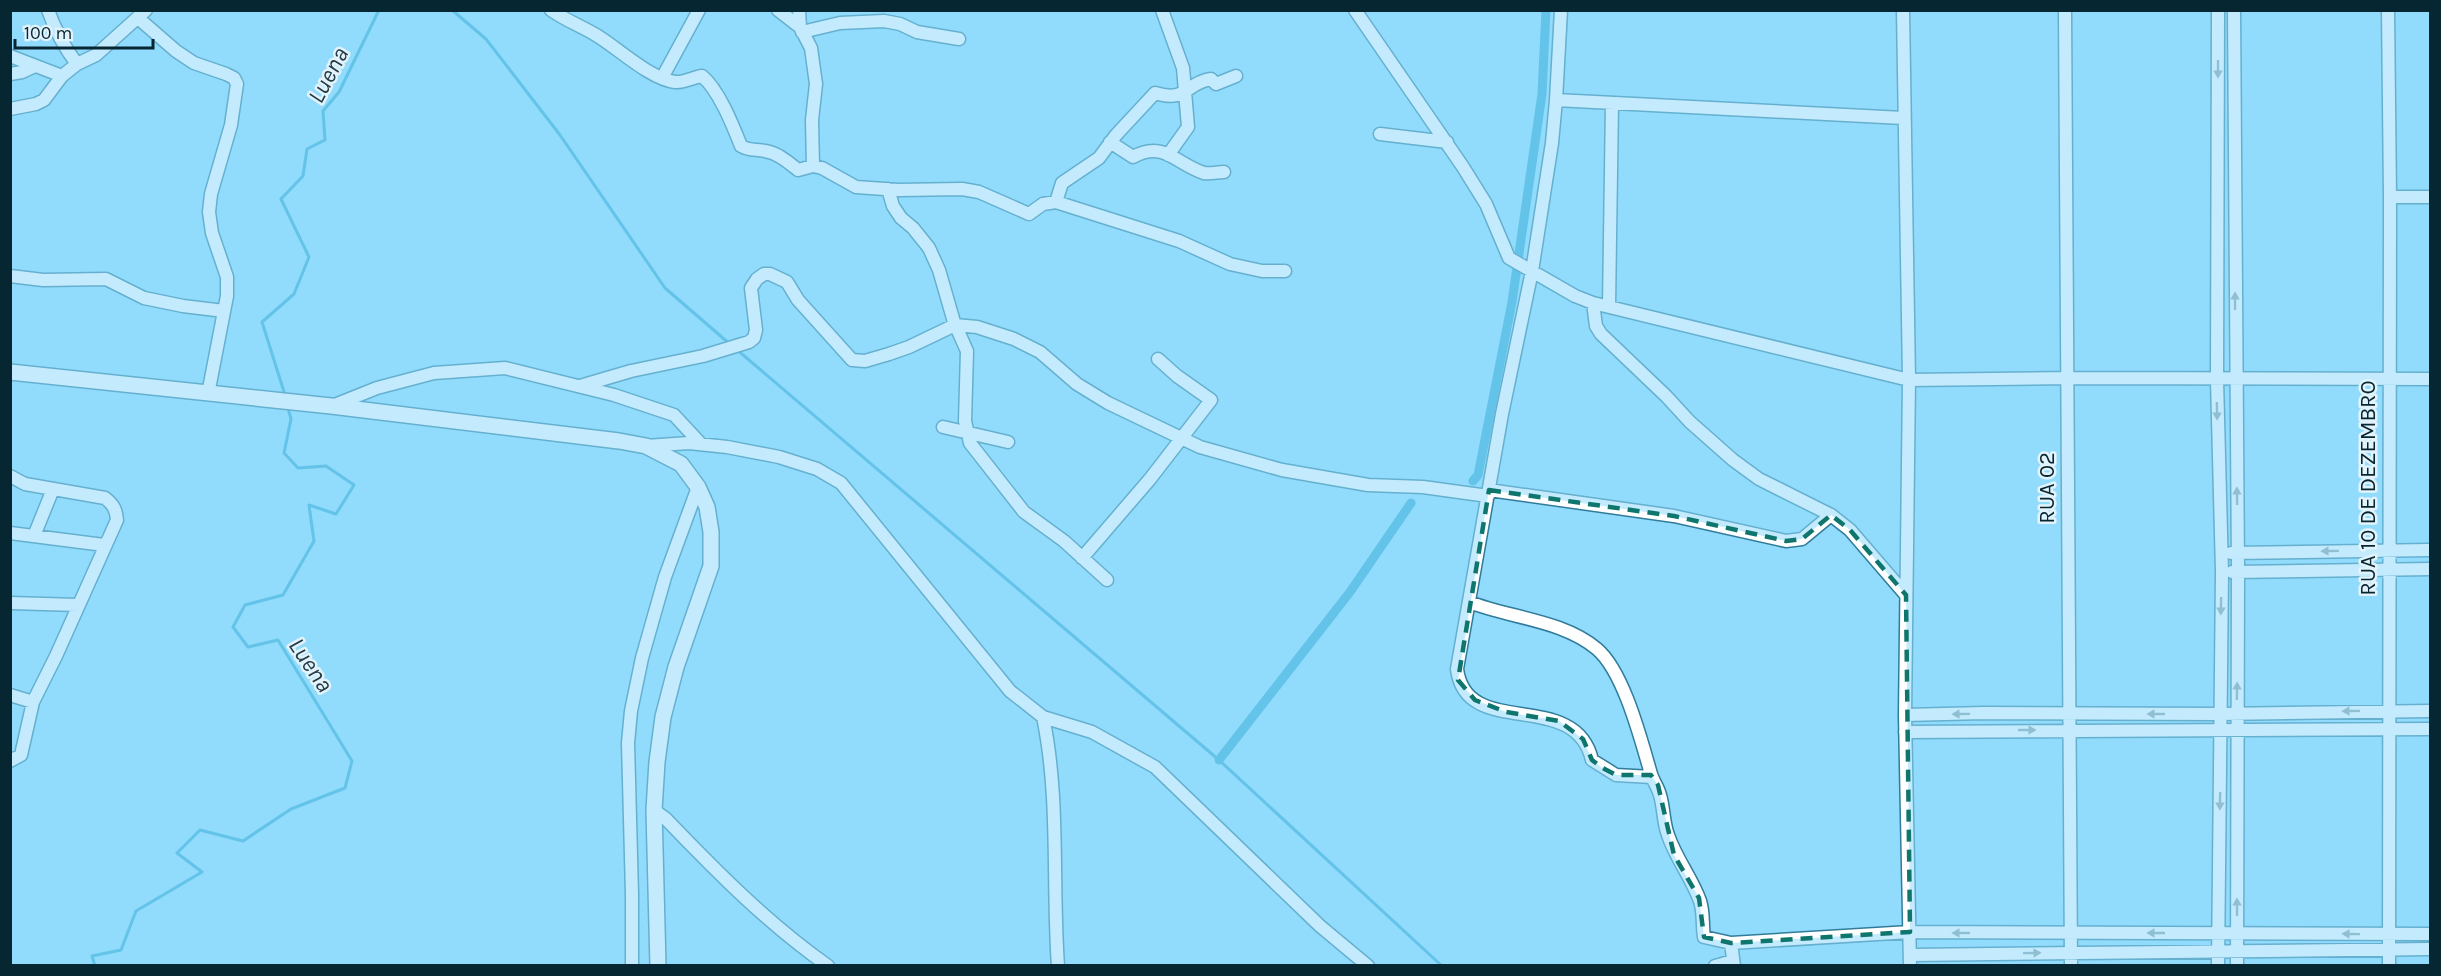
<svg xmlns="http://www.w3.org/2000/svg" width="2441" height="976" viewBox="0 0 2441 976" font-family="Karla,sans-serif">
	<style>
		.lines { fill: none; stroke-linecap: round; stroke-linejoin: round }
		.stream { stroke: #2ba6d2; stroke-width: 3 }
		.canal { stroke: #2ba6d2; stroke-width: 9 }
		.minor-casing { stroke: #307c9a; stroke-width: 15 }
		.major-casing { stroke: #307c9a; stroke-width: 18 }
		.minor { stroke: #fff; stroke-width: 12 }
		.major { stroke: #fff; stroke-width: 15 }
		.oneway { fill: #8f9da3 }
		.marked { fill: none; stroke: #0f766e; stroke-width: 4.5; stroke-dasharray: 12 8; stroke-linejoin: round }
		.labels { text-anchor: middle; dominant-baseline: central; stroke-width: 5; stroke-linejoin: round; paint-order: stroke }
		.street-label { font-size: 22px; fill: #062632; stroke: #e2f3fc }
		.water-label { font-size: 24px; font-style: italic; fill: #233c47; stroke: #e2f3fc }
	</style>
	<rect width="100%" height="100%" fill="#91dbfc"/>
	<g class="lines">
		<path class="stream" d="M452,10L486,39L560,135L665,288L731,345
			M736,349L1219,760L1442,966
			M285,395L262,322L294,294L309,257L281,199L303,176L307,149L325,140L323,111L339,92L379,10
			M95,966L92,956L121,950L136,911L202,872L177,853L200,830L243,841L291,809L345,788L352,761L278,640L248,647L233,627L245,605L283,595L314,541L309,505L336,514L354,485L326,466L298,468L284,453L291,419L288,408"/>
		<path class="canal" d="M1473,481L1478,475L1512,302L1542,94L1546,10
			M1219,760L1350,592L1411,503"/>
		<g class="minor-casing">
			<path id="minor" d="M48,10C55,30 64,47 77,64
				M551,10C565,20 581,26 596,35C618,48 650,79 675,82C683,83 694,77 702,76C719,90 733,126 741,146C749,151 756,149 765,151C778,153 788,162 798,170L813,166L822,168L856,187L899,190L962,189L979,192L1029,214L1043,204L1056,202L1179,241L1230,264L1262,271H1285
				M778,10L800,27
				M799,10L800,27L811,48L816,84L812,120L813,166
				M1162,10L1183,68L1188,127L1168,155
				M1355,10L1463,167L1486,204L1509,258L1575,296L1593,303L1909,380L2067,378L2430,379
				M1561,10L1556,100L1552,143L1532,271L1502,414L1457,669C1466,741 1575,687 1592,760L1616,775L1652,777
				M1903,10L1909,380L1905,715L1910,966
				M2065,10L2071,966
				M2218,10L2217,380L2222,572L2218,966
				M2234,10L2238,571L2237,966
				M2388,10L2390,197L2389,966
				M138,18L176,51L194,63L226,74L234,78L237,84L231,125L211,194L209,212L212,233L227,277V296L208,394
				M802,32L840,23L884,21L900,24L917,32L959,39
				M10,56L62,76
				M10,74L22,72L35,66
				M662,78L699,10
				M1556,100L1903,118
				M10,109L36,104L44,100L62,76L77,64L96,55L146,10
				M1380,134L1447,142
				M1110,142L1133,157C1164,140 1176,164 1204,173C1210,174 1218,172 1224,172
				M888,189L893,206L901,218L913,228L929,248L939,270L954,322L967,351L965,421L970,443L1024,512L1064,541L1107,580
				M2390,197H2430
				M1056,202L1062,183L1099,158L1116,135L1155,93C1187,103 1185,83 1211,79L1216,84L1236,76
				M10,276L43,280L106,279L144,298L183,306L224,311
				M1593,303L1596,326L1601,334L1666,396L1690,422L1733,460L1759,479L1831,515
				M1609,306L1612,103
				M580,386L631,371L703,356L749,342L754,338L756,330L751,288L757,279L764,274H770L787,282L798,300L852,360L865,361L889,354L909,347L955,325L977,327L1014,339L1040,352L1077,384L1108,403L1200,447L1282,470L1368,485L1423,487L1488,496
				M332,406L377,388L434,373L505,368L614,395L674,415L701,444
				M943,427L1008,442
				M646,446L689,443L727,447L779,457L817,469L841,483L1010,691L1043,717L1092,732L1155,767L1320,926L1368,966
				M10,476L25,484L105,498C114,505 116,510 117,520L56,656L33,702L21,755L10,761
				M1489,490L1674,516L1786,541L1802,539L1831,515L1850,530L1906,595
				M10,533L104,545
				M34,536L53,489
				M2231,553L2430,550
				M1082,558L1150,479L1211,400L1177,376L1158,359
				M2232,572L2430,569
				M1469,602C1510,618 1563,620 1597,649C1624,672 1641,740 1651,774C1653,781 1658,787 1660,795C1664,808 1663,822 1668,835C1676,859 1692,878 1700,901C1704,913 1702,925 1704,937L1731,943L1910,932L2430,934
				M10,603L78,605
				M10,695L33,702
				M1905,715L1984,713L2220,714L2430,711
				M1043,717C1060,798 1052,883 1058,966
				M1905,732L2430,729
				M654,810L665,818C717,872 766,922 828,966
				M1731,943L1734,966
				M1910,955L2430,949
				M632,966V894L628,743L631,711L642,658L665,577L698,487
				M1715,966L1733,961"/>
		</g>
		<g class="major-casing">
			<path id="major" d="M10,372L331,406L619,441L646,446L681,464L698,487L707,507L711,532V566L676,667L663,717L657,762L654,810L658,966"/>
		</g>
		<use href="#minor" class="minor"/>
		<use href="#major" class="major"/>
	</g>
	<defs><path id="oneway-solid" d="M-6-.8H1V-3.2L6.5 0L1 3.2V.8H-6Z" transform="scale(1.5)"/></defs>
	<g class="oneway">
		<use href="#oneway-solid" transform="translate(2218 69) rotate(90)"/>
		<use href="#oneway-solid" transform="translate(2235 301) rotate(-90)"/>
		<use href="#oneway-solid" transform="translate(2217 411) rotate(89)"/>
		<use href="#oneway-solid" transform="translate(2237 496) rotate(-91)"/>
		<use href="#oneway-solid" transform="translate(2330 551) rotate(179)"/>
		<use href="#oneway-solid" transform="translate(2221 606) rotate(91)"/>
		<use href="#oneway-solid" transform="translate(2237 691) rotate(-89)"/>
		<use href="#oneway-solid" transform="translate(2351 711) rotate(179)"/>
		<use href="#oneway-solid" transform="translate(1961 714) rotate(179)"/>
		<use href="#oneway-solid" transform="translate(2156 714) rotate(180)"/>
		<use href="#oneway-solid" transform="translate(2027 730)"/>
		<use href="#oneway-solid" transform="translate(2220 801) rotate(91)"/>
		<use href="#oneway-solid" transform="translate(2237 907) rotate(-90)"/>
		<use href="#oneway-solid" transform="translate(1961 933) rotate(-180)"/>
		<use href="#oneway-solid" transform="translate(2156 933) rotate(180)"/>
		<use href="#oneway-solid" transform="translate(2351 934) rotate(-179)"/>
		<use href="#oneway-solid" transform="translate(2032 953) rotate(-1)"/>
	</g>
	<path d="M0 0H2441V976H0ZM1489,490L1674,516L1786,541L1802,539L1831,515L1850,530L1906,595L1910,932L1731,943L1704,937L1699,898L1674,855L1658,785L1651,775H1616L1601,767L1592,760L1583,739L1559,721L1506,712L1475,700L1458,680Z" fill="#91dbfc" fill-opacity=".55" fill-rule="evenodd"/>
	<path class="marked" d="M1489,490L1674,516L1786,541L1802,539L1831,515L1850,530L1906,595L1910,932L1731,943L1704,937L1699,898L1674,855L1658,785L1651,775H1616L1601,767L1592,760L1583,739L1559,721L1506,712L1475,700L1458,680Z"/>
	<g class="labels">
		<g class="street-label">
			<text transform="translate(2047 488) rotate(-90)">RUA 02</text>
			<text transform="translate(2368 488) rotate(-90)">RUA 10 DE DEZEMBRO</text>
		</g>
		<g class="water-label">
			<text transform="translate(328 75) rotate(-62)">Luena</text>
			<text transform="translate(311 665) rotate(56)">Luena</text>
		</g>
	</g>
	<rect width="2441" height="976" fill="none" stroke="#062632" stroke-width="24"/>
	<path d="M15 39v9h138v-9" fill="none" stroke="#062632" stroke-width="3"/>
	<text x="24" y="39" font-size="18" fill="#062632" stroke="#e2f3fc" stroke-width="4.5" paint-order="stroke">100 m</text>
</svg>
